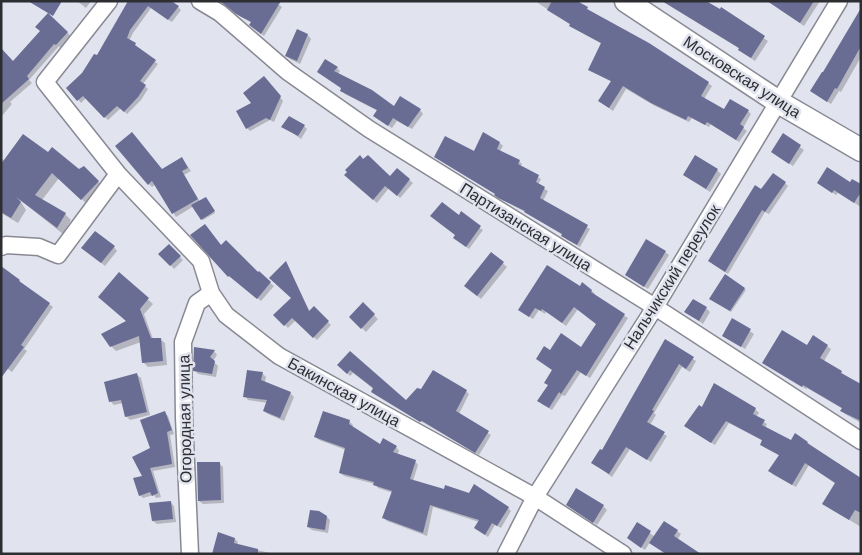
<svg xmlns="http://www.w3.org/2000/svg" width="862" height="555" viewBox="0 0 862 555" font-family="Helvetica,sans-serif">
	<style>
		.shadow { fill: #0003 }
		.building { fill: #696d94 }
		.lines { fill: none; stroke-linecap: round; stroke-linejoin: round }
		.street-casing { stroke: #888993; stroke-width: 19 }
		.secondary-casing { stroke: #888993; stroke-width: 25 }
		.street { stroke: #fff; stroke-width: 16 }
		.secondary { stroke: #fff; stroke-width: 22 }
		.labels { text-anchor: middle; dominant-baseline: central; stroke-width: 5; stroke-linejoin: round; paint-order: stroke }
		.street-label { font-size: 16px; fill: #2d2e32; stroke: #e1e3ee }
	</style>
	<rect width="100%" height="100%" fill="#e1e3ee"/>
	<path class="shadow" d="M77,1H91L86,8Z
		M131,1L178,7L181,10L172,22L151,8L133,33L129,41L158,64L143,84L148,89L141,100L127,114L121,108L108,120L86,98L81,103L68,88L97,61Z
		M273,1L282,7L264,36L254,28L252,22L241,17L224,4Z
		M535,1H573L708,83L712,86L704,99L724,111H748L751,114L743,128L747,131L739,142L711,124L709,127L692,118L689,122L655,106L626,89L613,111L603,104L600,101L612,82L589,70L602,44L574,28L571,25Z
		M662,1H703L720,10L721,9L768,41L755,61L743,53L740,49Z
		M784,1H820L804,26L779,9Z
		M861,11V57L841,92L839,91L831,104L811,91L824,74Z
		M48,15L71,36L60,48L59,46L29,80L32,83L10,102L12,104L1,117V80L41,31Z
		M298,31L308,35L311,39L300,64L290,59L287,56Z
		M337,68L340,71L338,74L394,108L420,110L423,114L412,129L397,121L392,128L378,119V111L345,94L342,90V89L318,72Z
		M267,80L283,101L274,122L270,120L250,131L247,128Z
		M283,126H304L307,129L301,139Z
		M783,135L804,150L793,166L776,155Z
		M500,143L503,146L500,151L519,161L522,164L520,167L541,179L538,185L548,191L543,201L590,229L580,247L566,239L563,235L525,212L503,200L496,194L435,157L475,153Z
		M48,154L79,171L83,168L105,188L88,205L59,178L42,200L65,214L71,220L63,234L19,199L26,210L18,223L1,213V158L5,161Z
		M182,158L191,171L184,175L200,202L207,200L215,213L203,220L194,206L176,217L155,185L152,187L149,184L162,171Z
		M397,170L413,183L400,198L389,188L377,203L346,175L390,178Z
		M717,170L721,174L710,192L684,175Z
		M785,183L788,186L769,214L765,212L728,274L713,264L710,261L762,191Z
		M818,183L861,185V207L838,193L836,195Z
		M459,217L483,230L469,249L458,240Z
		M169,246L183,260L174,269L160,254Z
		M222,246L274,286L261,301L229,276Z
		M114,247L117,251L105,266L86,251Z
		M665,252L669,255L648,289L626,275Z
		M492,254L507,267L481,299L470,290Z
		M286,263L310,312L314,308L331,325L317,340L296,320L288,328L275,315L292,298Z
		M119,274L153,304L144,314L153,339H160L165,343L167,365L148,367L143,362L141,342L116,351L111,346L128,322Z
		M726,275L746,290L731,312L712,300Z
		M19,281L53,307L24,349L27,351L12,372L1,364Z
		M580,288L592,291L595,294L594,296L628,318L590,378L581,372L565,396L562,395L552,410L542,404L549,386L545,382L553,370L550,352L581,348L598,324L578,309L566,326L546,311L545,314L539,310L533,319L523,313Z
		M363,304L378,319L366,332L351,317Z
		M706,308L710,312L703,324L686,312Z
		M733,320L754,334L745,349L724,336Z
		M813,337L831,349L824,361L861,386V423L845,414L842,411L843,409L807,388L806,389L763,363L807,347Z
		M665,341L696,361L690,372L682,367L654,413L656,415L650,425L667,436L651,462L630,449L612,477L593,463L603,452Z
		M195,348L214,351L217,355L213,361L218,366L216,377L198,374L195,370Z
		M350,352L406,402L466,391L469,394L459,414L491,435L479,455L376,395L374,389L353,373L350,376L339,365Z
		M262,373L266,377L265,382L290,393L294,397L284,421L268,414L264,411L268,403L248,400L245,396Z
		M137,375L141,378L150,415L130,420L126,416L123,403L114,405L111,402Z
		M714,385L755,409L759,413L756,417L767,424L765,428L791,442L796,435L861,479V527L823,504L836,483L809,465L796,487L772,474L780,456L764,447L761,444L763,441L729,423L715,445L689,429Z
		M165,413L168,416L174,434L170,435L175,467L153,471L161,497L156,498L154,495L143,498L140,495L143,476L151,448Z
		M324,413L350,422L353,425L352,427L380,445L396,447L399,451L397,455L415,461L418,465L413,481L508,508L511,511L501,528L495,525L488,537L475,528L479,522L433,507L427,536L387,521L384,518L393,493L378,488L375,484L344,476L340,473L346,450L319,440L316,437Z
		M219,463L223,467L224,503L203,504L199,501Z
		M170,502L174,506L176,522L157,524L153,521Z
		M568,505L603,506L607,510L597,525Z
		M327,517L330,520L328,533L312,530L308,527Z
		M638,524L655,537L677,531L681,534L677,540L650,542L645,550L628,538Z
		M235,539L238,542L237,545L274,554H213Z"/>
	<path class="building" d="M28,1H62L53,16Z
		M128,1H171L179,6L168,20L148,6L130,30L127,38L136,43L135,45L156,60L140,81L146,85L138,97L124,112L117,106L104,118L83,96L77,101L66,88L82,73L94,54L97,55Z
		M220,1H281L261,34L249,25L251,22L236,14Z
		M552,1H577L588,7L587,9L649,43L709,82L701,96L724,109L730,99L749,110L740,124L744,127L736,140L707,122L705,125L688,116L686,120L651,103L623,86L609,108L598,101L611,81L588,70L601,43L569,26L570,24L547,10Z
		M662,1H706L720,9L721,7L765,36L751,58L738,50L739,48Z
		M767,1H814L800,23Z
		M861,8V46L837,89L835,88L827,102L810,91L822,72H823Z
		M48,13L68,32L56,45L54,44L27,76L29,79L1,104V48L13,61L40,31L35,27Z
		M297,29L308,34L297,61L285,56Z
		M325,59L338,67L334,71L372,90L394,106L400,96L421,109L408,127L393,118L388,126L373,116L377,110L340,91L341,88L317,72Z
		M264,76L281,96L270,120L266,118L246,129L236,111L251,103L243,93Z
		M289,116L305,125L298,136L281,127Z
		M132,132L162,169L182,157L188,168L182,171L198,199L172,214L152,181L148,185L115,146Z
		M483,132L500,142L497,149L520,160L518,164L539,175L536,182L545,187L540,198L588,225L577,245L561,236L562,234L524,212L525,211L498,198L494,195L495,194L434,157L445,136L474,151Z
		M783,133L801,145L789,164L771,152Z
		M23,134L48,152L52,147L79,169L84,166L99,181L81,200L52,173L35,195L66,213L57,228L16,197L21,202L11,218L1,212V164Z
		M360,155L363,159L368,155L390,176L397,168L410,179L397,196L385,186L373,200L344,175L347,172L345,170Z
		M695,155L718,169L706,189L683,175Z
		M827,167L850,182L852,179L861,184V192L854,203L834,190L832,193L817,183Z
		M773,173L786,182L765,212L762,210L725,272L708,261L755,185L761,189Z
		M206,197L215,211L201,220L191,205Z
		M442,202L459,215L461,211L481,226L466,247L453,238L455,235L430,216Z
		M205,224L221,245L226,240L258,272L259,271L271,282L257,299L229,276L228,277L190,235Z
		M95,231L115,246L101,263L81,248Z
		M646,239L666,251L644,287L625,275Z
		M169,244L181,256L170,266L158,254Z
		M491,252L504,262L477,296L464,286Z
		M286,261L309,311L314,306L329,321L313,338L292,318L284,326L273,315L291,298L269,278Z
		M547,265L580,286L582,282L592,290L591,292L625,314L586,376L577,370L561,394L559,392L549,408L537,401L548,385L544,383L552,370L536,359L544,346L550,350L561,333L581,347L596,324L574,307L562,323L542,309L541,311L535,308L529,317L518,310Z
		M1,266L20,280L19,281L50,303L21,345L24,347L1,378Z
		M119,272L149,298L140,309L151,338H161L163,361L142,363L139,336L110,347L101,334L126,321L98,297Z
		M725,274L745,288L730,311L709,299Z
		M693,299L707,307L699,321L684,312Z
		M363,302L375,314L361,329L349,317Z
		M732,318L751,329L741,347L722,336Z
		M782,330L807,345L813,335L828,345L820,358L842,371L841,373L861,384V421L840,411L842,408L803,385L802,387L762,363Z
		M665,339L694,357L686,369L679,364L652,410L654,411L647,422L665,432L647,460L626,447L609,474L591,463L600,449L602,450Z
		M194,347L215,350L210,357L215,361L212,374L193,371Z
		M350,351L406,400L417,388L421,389L433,370L467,390L456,411L489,431L475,453L422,421L420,422L371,392L373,388L350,370L347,374L337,365Z
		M247,370L263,372L261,380L291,392L280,418L263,411L267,400L243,397Z
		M137,373L147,412L125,417L121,400L109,402L104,382Z
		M714,383L756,408L753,414L765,420L762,425L791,440L795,433L808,442L807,443L861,478V513L855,510L849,520L822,504L835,483L805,463L792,485L768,471L779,455L760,445L762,440L726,421L711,443L684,426L699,405L702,407Z
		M165,411L172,430L167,432L172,464L150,468L158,493L152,496L150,492L139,496L133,478L142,476L132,457L150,448L140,420Z
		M323,411L350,420L349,424L380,444L383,438L397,446L393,452L416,460L410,479L444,489L445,485L469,493L474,484L509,507L497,526L492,523L485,535L474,528L479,520L430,505L423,533L382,518L392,491L373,485L374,482L339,473L345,448L314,437Z
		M197,462H220L221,500L198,501Z
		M576,488L604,505L593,523L566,505Z
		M171,501L173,519L152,521L149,503Z
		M310,510L319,511L327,516L325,530L307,527Z
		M664,521L678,530L674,536L701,554H666L649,543Z
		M637,522L651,531L641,548L627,538Z
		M218,532L235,538L234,543L258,549V554H212Z"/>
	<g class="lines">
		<g class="street-casing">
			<path id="street" d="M200,1L220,13L288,72L369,129L655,307L861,441
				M118,174L201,261L211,293L226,315L279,356L535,497L623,554
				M1,247L6,245L39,247L58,255L118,174L45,82L109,1
				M190,554L184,417L183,342L197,303L211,293
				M506,554L535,497L655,307L839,1"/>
		</g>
		<g class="secondary-casing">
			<path id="secondary" d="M626,1L780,103L861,150"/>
		</g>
		<use href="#street" class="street"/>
		<use href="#secondary" class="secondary"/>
	</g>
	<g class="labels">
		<g class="street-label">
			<text transform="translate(742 77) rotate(33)">Московская улица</text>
			<text transform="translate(526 227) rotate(32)">Партизанская улица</text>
			<text transform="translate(672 277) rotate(-58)">Нальчикский переулок</text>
			<text transform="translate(344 392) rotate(29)">Бакинская улица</text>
			<text transform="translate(185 419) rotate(-91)">Огородная улица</text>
		</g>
	</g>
	<rect width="862" height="555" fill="none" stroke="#2d2e32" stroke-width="5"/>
</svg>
